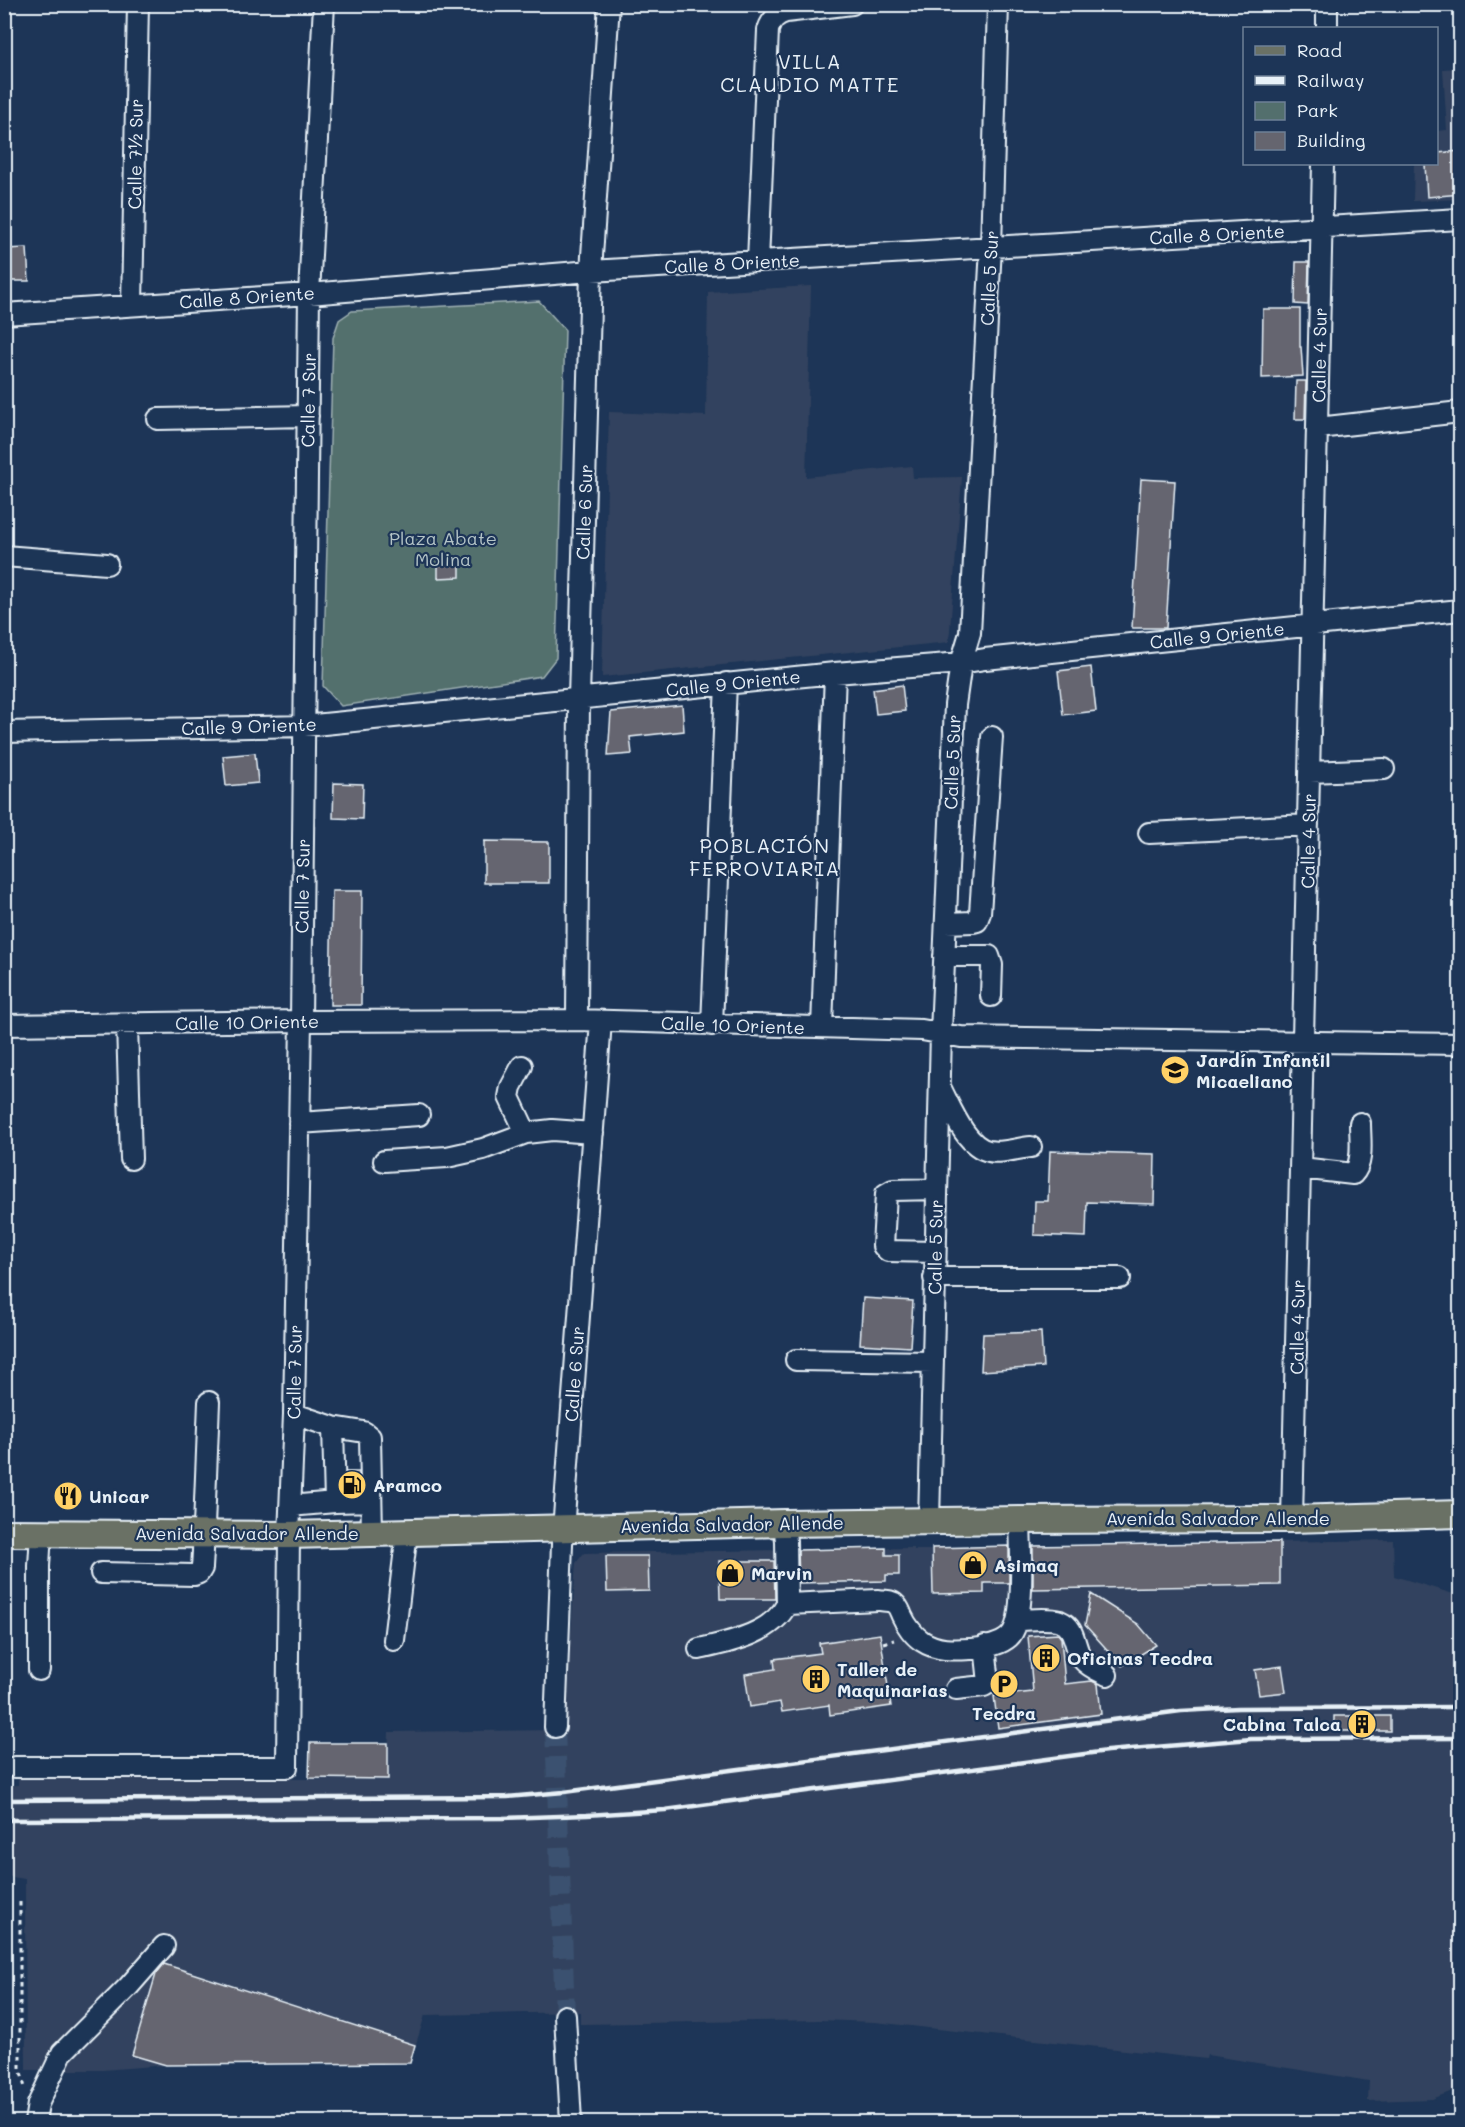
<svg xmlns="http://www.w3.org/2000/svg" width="1465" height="2127" viewBox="0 0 1465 2127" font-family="Mali,sans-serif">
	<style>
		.built { fill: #33435e }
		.green { fill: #536f6d; stroke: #9eb0b2; stroke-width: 1.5 }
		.building { fill: #65656f; stroke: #e8f1f8; stroke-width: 1.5 }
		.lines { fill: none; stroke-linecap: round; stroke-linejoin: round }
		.minor-tunnel { stroke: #3b516f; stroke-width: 20; stroke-dasharray: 20 10; stroke-linecap: butt }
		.minor-casing { stroke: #e8f1f8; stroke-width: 24 }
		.major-casing { stroke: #e8f1f8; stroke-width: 30 }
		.path { stroke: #e8f1f8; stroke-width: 3; stroke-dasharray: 4.5 4.5; stroke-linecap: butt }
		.minor { stroke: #1d3557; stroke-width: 20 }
		.major { stroke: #6a7165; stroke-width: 26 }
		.rail { stroke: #e8f1f8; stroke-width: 4.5 }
		.labels { text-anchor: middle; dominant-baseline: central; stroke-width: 4.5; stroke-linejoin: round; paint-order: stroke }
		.street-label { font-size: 18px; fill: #e8f1f8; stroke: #1d3557 }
		.park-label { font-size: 18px; fill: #b4c4c7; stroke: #1d3557 }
		.poi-label { font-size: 18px; font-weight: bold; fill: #e8f1f8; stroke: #1d3557; text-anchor: start }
		.neighbourhood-label { font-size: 20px; letter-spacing: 1.5px; fill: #e8f1f8; stroke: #1d3557 }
	</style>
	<rect width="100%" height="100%" fill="#1d3557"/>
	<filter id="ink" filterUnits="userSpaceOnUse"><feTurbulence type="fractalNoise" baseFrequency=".0167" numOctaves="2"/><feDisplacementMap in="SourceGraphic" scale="12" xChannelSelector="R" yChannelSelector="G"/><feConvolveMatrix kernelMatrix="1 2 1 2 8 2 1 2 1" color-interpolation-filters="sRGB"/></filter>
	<g filter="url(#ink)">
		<path class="built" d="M1460,68V199L1413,201L1414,164H1436L1437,131L1447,130L1443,69Z
			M811,286L806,477L912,466L913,478L962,477L949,642L602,677L609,412L706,416L708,292Z
			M1393,1540L1394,1576L1460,1596V2088L1432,2099L1368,2101L1369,2081L1207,2055L1206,2059L875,2022L820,2020L580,2024V2012L425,2015L410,2063L166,2065L102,2070H26L25,1879L5,1876L4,1786L18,1785V1779H387L389,1732L564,1730L576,1563L584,1553L914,1548V1550H932V1548Z"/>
		<path class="green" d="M539,301L565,330L556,658L542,676L341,706L323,686L333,338L339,320L352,311Z"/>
		<path class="building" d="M1461,151V194L1427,197L1425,164H1437V153Z
			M27,248L29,281H4V249Z
			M1296,262H1309L1308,305L1295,304Z
			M1263,309H1300V347H1301L1303,376L1262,378Z
			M1296,381H1306L1305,419H1295Z
			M1141,479L1175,481L1166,628H1132Z
			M438,563H460V577L438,578Z
			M1091,667L1096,711L1063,715L1058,671Z
			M902,685L905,711L876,714L873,689Z
			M682,705L684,731L630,737L632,754L608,756L611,712Z
			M255,753L258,783L226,786L223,756Z
			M334,783L363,784L362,819L333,818Z
			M484,841L549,842V883H484Z
			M332,891H362L361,1005H330Z
			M1050,1151L1155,1154L1154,1204L1087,1202L1086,1237L1034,1235L1035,1201H1048Z
			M863,1298L913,1301L910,1347L860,1344Z
			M1041,1332L1043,1367L981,1371L983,1334Z
			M346,1472H359V1489L347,1490Z
			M1280,1542V1585L1033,1589V1546Z
			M1009,1546V1583H984V1593L933,1594L932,1548Z
			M886,1548V1555H899V1575H886V1581L799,1583L798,1550Z
			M606,1556H648L649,1591L607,1592Z
			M719,1561H774L775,1599H720Z
			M1091,1594L1138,1624L1156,1645L1122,1666L1085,1625Z
			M880,1634L891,1706L830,1715L829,1705L782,1712L780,1702L750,1707L745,1674L775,1669L774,1659L821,1653L819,1643Z
			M1058,1634L1061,1638L1065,1684L1092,1681L1098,1684L1101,1714L998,1728L994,1696L1033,1692L1028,1636Z
			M1282,1666L1286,1692L1259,1695L1255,1670Z
			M1334,1716H1390V1731H1334Z
			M310,1743H388V1779L309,1778Z
			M164,1964L415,2045L410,2063L166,2065L132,2055L156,1974Z"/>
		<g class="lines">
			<path class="minor-tunnel" d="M555,1727L565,2016"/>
			<g class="minor-casing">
				<path id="minor" d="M1327,28V4
					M758,261L768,30C771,20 776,15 786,12L852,4
					M132,304L138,4
					M4,314L309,294L591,271L1460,219
					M158,419L308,416
					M1318,428L1460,412
					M4,556L107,564
					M4,732L304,726L835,673L961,663L985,659L1460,610
					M1310,772L1384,769
					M1149,833L1308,825
					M946,923L973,922L977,921L980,913L992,737
					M944,956H989L992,965L991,996
					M577,1020L579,698L591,271L609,4
					M127,1024L131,1159
					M4,1025L301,1021L577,1020L922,1030L961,1037L1460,1044
					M712,1025L726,683
					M822,1027L835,673
					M522,1066L511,1087L509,1097L526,1133
					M941,1089C951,1108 966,1147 989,1151C1001,1154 1018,1148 1031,1147
					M299,1123L419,1115
					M384,1161L447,1157L483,1149L526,1133L552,1130L593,1133
					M1301,1168L1353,1174C1364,1163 1360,1139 1360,1123
					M935,1252L888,1251L883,1246L886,1194L893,1190L937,1189
					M934,1278H1120
					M796,1360L932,1362
					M294,1414L333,1427L364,1432L370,1437L372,1532
					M335,1502L371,1501
					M290,1506L335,1502L333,1427
					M1292,1519L1323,164
					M929,1521L941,1033L955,705L961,663L970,633L991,247L998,4
					M784,1523L786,1541L787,1604L878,1600C884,1601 891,1600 895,1604C899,1607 900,1612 902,1616C906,1625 914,1636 922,1641C937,1651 953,1650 971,1649C983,1648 1000,1645 1009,1637C1027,1621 1020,1544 1020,1520
					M101,1573L194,1575L199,1573L202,1568L203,1551L209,1402
					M1018,1620C1030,1620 1048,1617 1060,1621C1077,1628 1073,1648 1083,1660C1089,1667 1099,1671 1107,1675
					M394,1640L407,1532
					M699,1649C730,1642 772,1634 787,1604
					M39,1670V1566L41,1533
					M956,1689L984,1686L989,1683L985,1646
					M555,1727L562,1544L601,1021
					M15,1767H287L289,1535L294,1414L301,1021L309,294L324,4
					M565,2016L571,2122
					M35,2122L38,2104L62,2053L129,1986L164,1946"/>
			</g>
			<g class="major-casing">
				<path id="major" d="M4,1533L289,1535L784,1523L1020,1520L1292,1519L1460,1514"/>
			</g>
			<path class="path" d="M883,1643L894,1640
				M20,1902V2068L25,2088"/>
			<use href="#minor" class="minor"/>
			<use href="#major" class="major"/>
			<path class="rail" d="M4,1800L507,1797L564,1792L1181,1711L1238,1708L1460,1707
				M4,1820L503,1818L587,1815L665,1810L1107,1751L1251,1739L1460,1738"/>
		</g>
	</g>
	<defs>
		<g id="school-disc" transform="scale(1.5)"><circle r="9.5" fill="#ffd166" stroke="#1d3557"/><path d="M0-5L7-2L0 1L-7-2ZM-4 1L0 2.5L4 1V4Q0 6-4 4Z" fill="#111"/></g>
		<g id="fuel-disc" transform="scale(1.5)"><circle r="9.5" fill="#ffd166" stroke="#1d3557"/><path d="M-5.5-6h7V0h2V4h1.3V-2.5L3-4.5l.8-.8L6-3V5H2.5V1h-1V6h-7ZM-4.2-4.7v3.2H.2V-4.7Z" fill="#111"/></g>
		<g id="restaurant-disc" transform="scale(1.5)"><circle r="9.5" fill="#ffd166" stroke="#1d3557"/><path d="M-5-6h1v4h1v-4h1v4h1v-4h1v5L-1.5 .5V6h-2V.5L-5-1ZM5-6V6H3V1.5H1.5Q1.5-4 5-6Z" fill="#111"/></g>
		<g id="shop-disc" transform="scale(1.5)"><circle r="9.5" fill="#ffd166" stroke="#1d3557"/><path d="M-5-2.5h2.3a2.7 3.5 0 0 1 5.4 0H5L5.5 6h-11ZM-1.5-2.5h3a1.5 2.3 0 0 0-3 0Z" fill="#111"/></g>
		<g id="building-disc" transform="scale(1.5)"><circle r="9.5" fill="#ffd166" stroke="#1d3557"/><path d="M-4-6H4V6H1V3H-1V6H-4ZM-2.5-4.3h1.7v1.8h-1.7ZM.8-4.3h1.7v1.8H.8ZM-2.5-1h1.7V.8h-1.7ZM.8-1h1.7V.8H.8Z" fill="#111"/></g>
		<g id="parking-disc" transform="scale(1.5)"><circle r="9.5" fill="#ffd166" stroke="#1d3557"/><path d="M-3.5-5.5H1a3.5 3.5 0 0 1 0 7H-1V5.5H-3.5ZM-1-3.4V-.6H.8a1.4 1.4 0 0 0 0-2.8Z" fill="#111"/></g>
	</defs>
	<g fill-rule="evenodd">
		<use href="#school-disc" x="1175" y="1070"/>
		<use href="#fuel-disc" x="352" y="1485"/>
		<use href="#restaurant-disc" x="68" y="1496"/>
		<use href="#shop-disc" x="973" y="1565"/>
		<use href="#shop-disc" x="730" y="1573"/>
		<use href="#building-disc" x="1046" y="1658"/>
		<use href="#building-disc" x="816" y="1679"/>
		<use href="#parking-disc" x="1004" y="1684"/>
		<use href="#building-disc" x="1362" y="1724"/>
	</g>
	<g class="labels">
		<g class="street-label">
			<text transform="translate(135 154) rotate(-89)">Calle 7½ Sur</text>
			<text transform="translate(1217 234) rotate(-3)">Calle 8 Oriente</text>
			<text transform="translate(732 263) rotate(-3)">Calle 8 Oriente</text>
			<text transform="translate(989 278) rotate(-87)">Calle 5 Sur</text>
			<text transform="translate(247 297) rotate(-4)">Calle 8 Oriente</text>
			<text transform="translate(1319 355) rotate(-89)">Calle 4 Sur</text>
			<text transform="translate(308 400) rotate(-89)">Calle 7 Sur</text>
			<text transform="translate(584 512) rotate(-88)">Calle 6 Sur</text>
			<text transform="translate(1217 635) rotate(-6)">Calle 9 Oriente</text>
			<text transform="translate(733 683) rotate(-6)">Calle 9 Oriente</text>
			<text transform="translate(249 726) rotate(-2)">Calle 9 Oriente</text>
			<text transform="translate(952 762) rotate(-88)">Calle 5 Sur</text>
			<text transform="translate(1308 841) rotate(-89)">Calle 4 Sur</text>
			<text transform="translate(302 886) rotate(-89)">Calle 7 Sur</text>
			<text transform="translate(247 1022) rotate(-1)">Calle 10 Oriente</text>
			<text transform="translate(733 1025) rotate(2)">Calle 10 Oriente</text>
			<text transform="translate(935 1247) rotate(-89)">Calle 5 Sur</text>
			<text transform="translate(1297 1327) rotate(-89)">Calle 4 Sur</text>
			<text transform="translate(294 1372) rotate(-89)">Calle 7 Sur</text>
			<text transform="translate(574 1374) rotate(-86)">Calle 6 Sur</text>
			<text x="1218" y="1518">Avenida Salvador Allende</text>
			<text transform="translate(732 1524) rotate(-1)">Avenida Salvador Allende</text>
			<text x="247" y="1533">Avenida Salvador Allende</text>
		</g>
		<g class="park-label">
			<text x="443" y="538">Plaza Abate<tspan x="443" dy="21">Molina</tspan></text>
		</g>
		<g class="poi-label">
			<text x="1196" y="1060">Jardín Infantil<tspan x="1196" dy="21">Micaeliano</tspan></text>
			<text x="373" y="1485">Aramco</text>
			<text x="89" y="1496">Unicar</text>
			<text x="994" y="1565">Asimaq</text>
			<text x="751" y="1573">Marvin</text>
			<text x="1067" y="1658">Oficinas Tecdra</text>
			<text x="837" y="1669">Taller de<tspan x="837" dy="21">Maquinarias</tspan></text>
			<text x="1004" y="1713" text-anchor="middle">Tecdra</text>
			<text x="1341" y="1724" text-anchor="end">Cabina Talca</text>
		</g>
		<g class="neighbourhood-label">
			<text x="810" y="61">VILLA<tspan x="810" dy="23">CLAUDIO MATTE</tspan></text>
			<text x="765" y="845">POBLACIÓN<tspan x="765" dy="23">FERROVIARIA</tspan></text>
		</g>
	</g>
	<rect width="1465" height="2127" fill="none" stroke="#1d3557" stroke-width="24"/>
	<rect x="12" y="12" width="1441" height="2103" fill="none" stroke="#e8f1f8" stroke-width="2" filter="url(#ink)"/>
	<rect x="1243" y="27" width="195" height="138" fill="#1d3557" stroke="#6e8097" stroke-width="1.5"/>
	<rect x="1255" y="46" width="30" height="9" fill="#6a7165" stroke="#6e8097" stroke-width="1.5"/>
	<text x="1297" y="57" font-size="18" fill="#e8f1f8">Road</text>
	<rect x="1255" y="76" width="30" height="9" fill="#e8f1f8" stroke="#6e8097" stroke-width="1.5"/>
	<text x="1297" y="87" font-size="18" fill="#e8f1f8">Railway</text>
	<rect x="1255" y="102" width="30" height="18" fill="#536f6d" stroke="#6e8097" stroke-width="1.5"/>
	<text x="1297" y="117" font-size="18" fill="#e8f1f8">Park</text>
	<rect x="1255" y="132" width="30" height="18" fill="#65656f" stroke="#6e8097" stroke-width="1.5"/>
	<text x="1297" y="147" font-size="18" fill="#e8f1f8">Building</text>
</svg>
